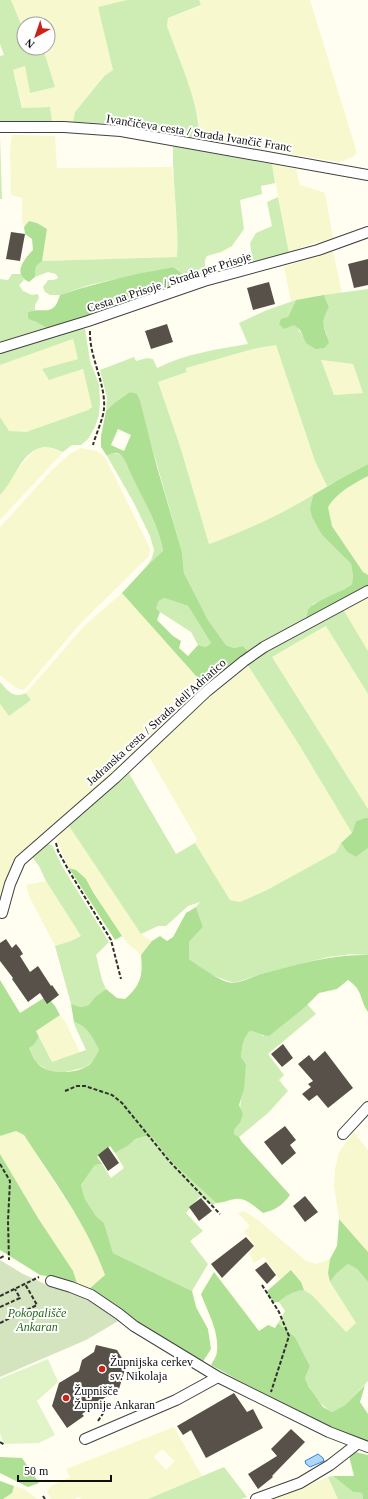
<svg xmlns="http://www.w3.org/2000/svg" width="368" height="1499" viewBox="0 0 368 1499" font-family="Georgia,serif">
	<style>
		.farmland { fill: #f7f8cd; fill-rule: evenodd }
		.green { fill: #cdedb5; fill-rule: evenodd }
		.forest { fill: #aee093; fill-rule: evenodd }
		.cemetery { fill: #d4e4be }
		.pitch { fill: #e0f4c8 }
		.water { fill: #afd7fb; stroke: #3085d9 }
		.building { fill: #58514a }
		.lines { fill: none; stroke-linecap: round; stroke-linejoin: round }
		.street-casing { stroke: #414141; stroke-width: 12 }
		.path { stroke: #303030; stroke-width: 2; stroke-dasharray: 4 2; stroke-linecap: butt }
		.street { stroke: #fff; stroke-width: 10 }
		.poi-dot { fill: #cb2319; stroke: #fff; stroke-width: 1.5 }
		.labels { text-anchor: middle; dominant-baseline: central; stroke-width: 4; stroke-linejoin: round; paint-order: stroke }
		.street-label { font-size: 12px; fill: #0e0e0e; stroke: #fff }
		.park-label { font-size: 12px; font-style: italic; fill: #216c18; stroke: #fff }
		.poi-label { font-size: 12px; fill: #0e0e0e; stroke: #fff; text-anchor: start }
	</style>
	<rect width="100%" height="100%" fill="#fffef0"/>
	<path class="farmland" d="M11,0H127L98,7L113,70L103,76L75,112L73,122L52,121L50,107L23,108L13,70L25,66L30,93L55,87L43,48H48V24H21Z
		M199,0H310L357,153L353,157L339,162L213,141L211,136L199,130V120L192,97L167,27L168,18L201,6Z
		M12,135L55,136L57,168L172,167L177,220V257L42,261L47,229L37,223L29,221L24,227L22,221V198L11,195L10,149Z
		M272,164L296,169L300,185L325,193L333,238L305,246L289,253Z
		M333,251L342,293L291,301L284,267Z
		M73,339L78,359L42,369L49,380L83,369L92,407L88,410L26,432H9L0,417V365Z
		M276,345L315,461L327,486L295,506L263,522L238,534L209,544L180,446L158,382L187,372L186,368L253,349Z
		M320,360L353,364L363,393L334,395Z
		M47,447L63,452L0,520V495L5,490L16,471L27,458L37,449Z
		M81,448L97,451L105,457L150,548L149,556L79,625L24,690L16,688L0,675V527L53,469L70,454Z
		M368,476V575L363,572L332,525L328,507L333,498L358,481Z
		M122,593L205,686L161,730L131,755L127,753L117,761L120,767L16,859L9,870L4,898L0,902V704L9,716L31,700L26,693L85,625Z
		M368,595V651L343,609Z
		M327,626L368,694V809L272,657L303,639Z
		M247,664L298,743L352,833L341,843L336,852L267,890L240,902L230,900L195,843L197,839L147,753Z
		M67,823L141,934L152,941L141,955L135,949L131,947L119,933L86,879L76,870L69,868L67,864L57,841L61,831Z
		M46,881L81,936L71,941L55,946L29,896L26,885Z
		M60,1015L66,1023L80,1053L52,1062L36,1031Z
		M16,1131L24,1135L87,1233L99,1257L105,1275L89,1289L82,1287L77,1283L73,1271L38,1218L0,1154V1136Z
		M354,1132L368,1150V1252L339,1219L334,1186L335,1169L339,1152Z
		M244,1211L258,1220L305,1260L316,1264L330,1259L328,1273L330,1282L356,1323L345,1332L312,1295L304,1290L301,1282L292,1270L280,1279L264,1257L254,1263L249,1254L255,1246L244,1231L250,1226L238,1213Z
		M174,1427L202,1476L148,1499H81L79,1497L74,1499H51L47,1492L51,1486L70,1477L66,1469ZM162,1449L175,1461L166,1470L154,1457Z
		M328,1477L338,1499H275L277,1498Z
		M14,1486L24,1489L37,1499H3L12,1493Z"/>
	<path class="green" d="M0,0H11L21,24H24V48H43L55,87L30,93L25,66L13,70L22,108L50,107L52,121H0V56L4,55L0,44Z
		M127,0H199L201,5L168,18L167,26C178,58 197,98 199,130L211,136L213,141L143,128L129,124L73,122L75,112L104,76L113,70L98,7Z
		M0,136L2,199H0Z
		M173,146L272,164L275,183L261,186L262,194L240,200L244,229L232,246L221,252L207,256L205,260V276L185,283L181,273L178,269L171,267L160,271L143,273L89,285L60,295H50L45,292L43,287L48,280H54L58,278L56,274L48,272L35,277L36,265L42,261L177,257C179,220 172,183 173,146Z
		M278,197L289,253L253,263L250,243L256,233L272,226L267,202Z
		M12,274H21L24,280L19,285L23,291L32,295L38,294L39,298L35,305V310L28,312L34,322L42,324L47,329L0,345V279L8,280Z
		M368,289V464L327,486L315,461L276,345L253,349L186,368L187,372L158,382L180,446L209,544C245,531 280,515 313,495L310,508L322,535L351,564L353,576L352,584L330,597L313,604L307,620L249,652L243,646L234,648L226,645L208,620L184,573L182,552L137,395L130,392L114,403L106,411L107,398L100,370L134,357L136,361L147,358L153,359L157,368C185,354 217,349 248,344L239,323L267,310L296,300L288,317C291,322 297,326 300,332C306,341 305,342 315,349L327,335C322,324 323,317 329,307L324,295ZM321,360L353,364L363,393L334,395Z
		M75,329H85L90,361L99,384L100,401L99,415L95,427L88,439L81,445H72L63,452C58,450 51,447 45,447C21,449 15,481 0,495V417L9,431L26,432L88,410L92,407L83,369L49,380L42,369L78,359L73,339L0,365V352Z
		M111,453C123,453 125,457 128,468C140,495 158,522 163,552L147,566L152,558L154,550L150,536L134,503L107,456Z
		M164,598L188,606L211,643L206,647L198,645L191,632L160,612L156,608L159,601Z
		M343,609L368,651V694L326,626L303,639L272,657L368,809V818H365L356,821L352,833L298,743L247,664L255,657Z
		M0,682C8,691 14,699 26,693L31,700L9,716L0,704Z
		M127,770L176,854L195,843L230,900L240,902L267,890L336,852L341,843L347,852L356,857L368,848V955L352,954L328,957L261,974L234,983L209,974L189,959V942L203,927L196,907L200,902L188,906L166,926H158L141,934L67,823Z
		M47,844L52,845L62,866L109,942L96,955L102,980L106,989L95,997L89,1005L81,1007L71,1004L55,946L71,941L81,936L46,881L39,866L32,857Z
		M307,1004L316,1014L268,1054L284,1075L279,1080L288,1091L268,1113L239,1137L234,1134V1130L240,1123C239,1103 244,1084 246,1064L241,1057C242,1047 243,1038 250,1031L257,1032L263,1036L304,1008Z
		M74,1022C88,1026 93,1039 99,1050L95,1059L86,1067L61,1073L48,1070L36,1063L29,1048L34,1045L39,1037L52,1062L86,1050L75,1026Z
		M145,1136L153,1138L199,1187L216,1203L212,1206L200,1196L186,1213L203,1231L190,1241L208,1264L192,1291L113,1253L104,1223L96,1216L85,1199L81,1185L95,1165L102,1164L111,1178L124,1168L115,1153C125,1147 134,1139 145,1136Z
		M348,1264L357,1269L368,1282V1381L345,1405L332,1412C319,1405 311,1391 305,1378L310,1366L295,1337L278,1323L285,1311L279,1302C286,1295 293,1292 304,1290L312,1295L346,1332L356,1323L330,1282L336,1274Z
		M224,1467L247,1497L241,1499H148Z
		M333,1476L353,1492L362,1493L363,1499H338L328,1477Z"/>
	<path class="forest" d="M29,221L37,223L47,229L42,261L36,266L35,277L29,282C12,274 24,259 33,250L32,239L25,234L24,227Z
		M172,267C181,270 182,274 185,283L47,329C42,323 35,323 28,318V312C44,306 53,319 60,295C87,286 114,279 141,273C152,271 161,270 172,267Z
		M324,295L329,307C320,324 324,326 329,343L324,348L315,349L306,343L300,330L294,325L284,329L279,324L281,319L288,317L296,300Z
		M130,392L137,394L140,401L157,467L182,552L184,573L208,620L226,645L234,648L243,646L249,652L205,686L122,593L147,566L163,551C158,522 140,495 128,468C125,458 119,447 107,456L101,447V436L106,411L114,403ZM118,429L131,435L124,451L111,445ZM164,598L188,606L211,643L206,647L198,645L188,656L179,648L181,641L173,636L157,620L160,612L156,608L159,601Z
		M368,464V476C353,484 336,493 328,507L332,526L363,572L368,575V586L307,620C307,617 307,613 308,610C312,602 342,592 352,584L353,576L351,564L322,535L312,517L310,508L313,495L338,480Z
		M365,818H368V848L356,857L347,852L341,843L352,833L356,821Z
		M69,868L76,870L86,879L93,892L122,936L115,940Z
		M196,907L203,927L189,942V959C199,966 223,984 234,983C243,982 252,977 261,974C295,965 332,954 368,955V1012C359,999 364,991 348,980L337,989L319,993L304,1008L269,1036C262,1036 258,1032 250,1031C243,1038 242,1047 241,1057L246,1064L244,1089L239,1105L243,1114L240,1123L234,1130V1134L239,1137L242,1142L290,1195C282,1206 275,1210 263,1213C255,1207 246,1197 235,1199C228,1200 223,1203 216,1203L171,1161L153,1138L145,1136L136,1139L127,1146L115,1153L110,1146L97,1157L102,1164L95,1165L81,1185L85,1199L96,1216L104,1223L113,1253L192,1291L196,1307L208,1329L211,1349L202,1363L134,1324L116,1305L97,1292L89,1289L105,1275C87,1224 53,1180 24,1135L16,1131L0,1136V980L20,1013L47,996L55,1006L60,1015L36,1031L39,1037L34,1045L29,1048C31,1052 33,1058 36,1062C46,1075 73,1074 86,1067C92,1064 96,1056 99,1050C93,1039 88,1026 74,1022L71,1004L81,1007L89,1005L95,997L106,989L117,998L125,999C141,985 143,976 141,955L152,941L160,936L167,941L173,937L186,913Z
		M0,1154L38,1218L73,1271L77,1283L58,1278L40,1275L0,1250Z
		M339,1219L368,1252V1282L357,1269L348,1264L336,1274L330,1282L328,1273L330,1259L337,1246Z
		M291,1270L301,1282L304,1290C293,1292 286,1295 279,1302H273L266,1292Z
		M214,1272L259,1331L268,1325L275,1328L278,1323L295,1337L310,1366L305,1378L309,1387L323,1407L332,1412L345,1405L365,1385L360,1402L368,1414V1442C313,1423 262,1393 211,1365C213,1361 217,1356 217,1351C219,1331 208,1313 201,1294Z
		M355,1452L368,1455V1499H363L362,1493L353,1492L333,1476H354L350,1460V1454Z
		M0,1457L22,1458L39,1483L28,1487L0,1473Z
		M0,1481L14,1486L12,1493L3,1499H0Z"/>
	<path class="cemetery" d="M0,1260L23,1274L45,1284L88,1297L120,1320L86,1340L0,1377Z"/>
	<path class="pitch" d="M48,1359L58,1382L37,1401L55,1435L39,1443L4,1444L0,1434V1379Z"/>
	<path class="water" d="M318,1454L323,1458L324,1461L310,1467L306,1464L305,1461Z"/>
	<path class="building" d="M11,232L25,234L20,261L6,259Z
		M368,259V285L354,288L348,264Z
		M269,282L275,304L253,310L247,288Z
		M167,324L173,342L151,349L145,331Z
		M6,939L12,948L16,944L20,949L23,954L20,956L30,972L38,966L51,986L52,985L59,995L47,1004L40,993L28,1002L12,979L13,978L0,961V943Z
		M283,1044L293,1058L282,1067L271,1054Z
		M325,1051L353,1088L328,1108L317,1095L309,1101L302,1094L311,1087L308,1084L313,1081L298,1064L309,1055L314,1061Z
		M285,1126L296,1140L290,1145L296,1153L282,1165L264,1142Z
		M108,1147L119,1163L108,1171L98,1155Z
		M305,1196L318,1212L305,1222L293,1206Z
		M201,1198L212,1211L199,1221L189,1207Z
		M246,1237L254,1246L222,1278L211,1264Z
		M266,1262L276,1275L267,1284L255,1270Z
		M96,1345L117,1350L123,1360L126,1366L119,1389H117L82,1414L84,1416L67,1428L52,1406L59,1383L79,1371L82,1360L94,1352Z
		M234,1393L247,1412L253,1409L263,1428L206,1458L191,1430L183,1435L177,1426Z
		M291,1429L305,1442L272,1476L273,1477L258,1489L248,1474L277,1456L271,1449Z"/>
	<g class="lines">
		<g class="street-casing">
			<path id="street" d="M0,127H64L121,131L368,175
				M0,348L88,321L204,281L318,250L368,232
				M2,913L10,884L20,861L115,778L207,691L244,661L264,647L368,591
				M343,1134L368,1107
				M51,1281L71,1287L91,1295L119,1314L134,1326L218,1377L329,1432L368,1447
				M85,1439L176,1400L218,1377
				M256,1499L300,1483L330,1465L357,1444"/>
		</g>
		<path class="path" d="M90,331C89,357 106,383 104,409C103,419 96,434 93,445
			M56,843L58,851L69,871L111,940L121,979
			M65,1091L77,1086H85L112,1095L122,1103L170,1162L220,1214
			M0,1164L10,1181L8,1221L9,1260
			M0,1258L4,1256
			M262,1285L279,1312L289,1336L271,1392
			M0,1296L39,1277
			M0,1307L20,1298L15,1289
			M0,1323L37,1305L25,1284
			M98,1421L108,1406L139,1403
			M0,1442L5,1445
			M43,1496L45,1499"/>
		<use href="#street" class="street"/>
	</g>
	<g class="poi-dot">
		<circle cx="102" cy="1369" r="4"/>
		<circle cx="66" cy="1398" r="4"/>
	</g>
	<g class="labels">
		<g class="street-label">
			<text transform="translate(199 133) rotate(9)">Ivančičeva cesta / Strada Ivančič Franc</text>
			<text transform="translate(169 282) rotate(-18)">Cesta na Prisoje / Strada per Prisoje</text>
			<text transform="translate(156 722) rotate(-42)">Jadranska cesta / Strada dell'Adriatico</text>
		</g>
		<g class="park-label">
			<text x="37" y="1313">Pokopališče<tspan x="37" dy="14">Ankaran</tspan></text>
		</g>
		<g class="poi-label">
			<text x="110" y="1362">Župnijska cerkev<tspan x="110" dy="14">sv. Nikolaja</tspan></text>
			<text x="74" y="1391">Župnišče<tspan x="74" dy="14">Župnije Ankaran</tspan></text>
		</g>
	</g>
	<g transform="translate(36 36) rotate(220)"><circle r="19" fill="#ffffff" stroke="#9f9f9f"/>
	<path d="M0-3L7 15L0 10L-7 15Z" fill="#cb2319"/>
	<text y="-6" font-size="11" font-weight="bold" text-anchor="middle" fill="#0e0e0e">N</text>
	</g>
	<path d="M18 1475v6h93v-6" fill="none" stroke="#0e0e0e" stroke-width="2"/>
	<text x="24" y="1475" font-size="12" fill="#0e0e0e" stroke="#ffffff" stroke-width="3" paint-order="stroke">50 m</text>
</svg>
